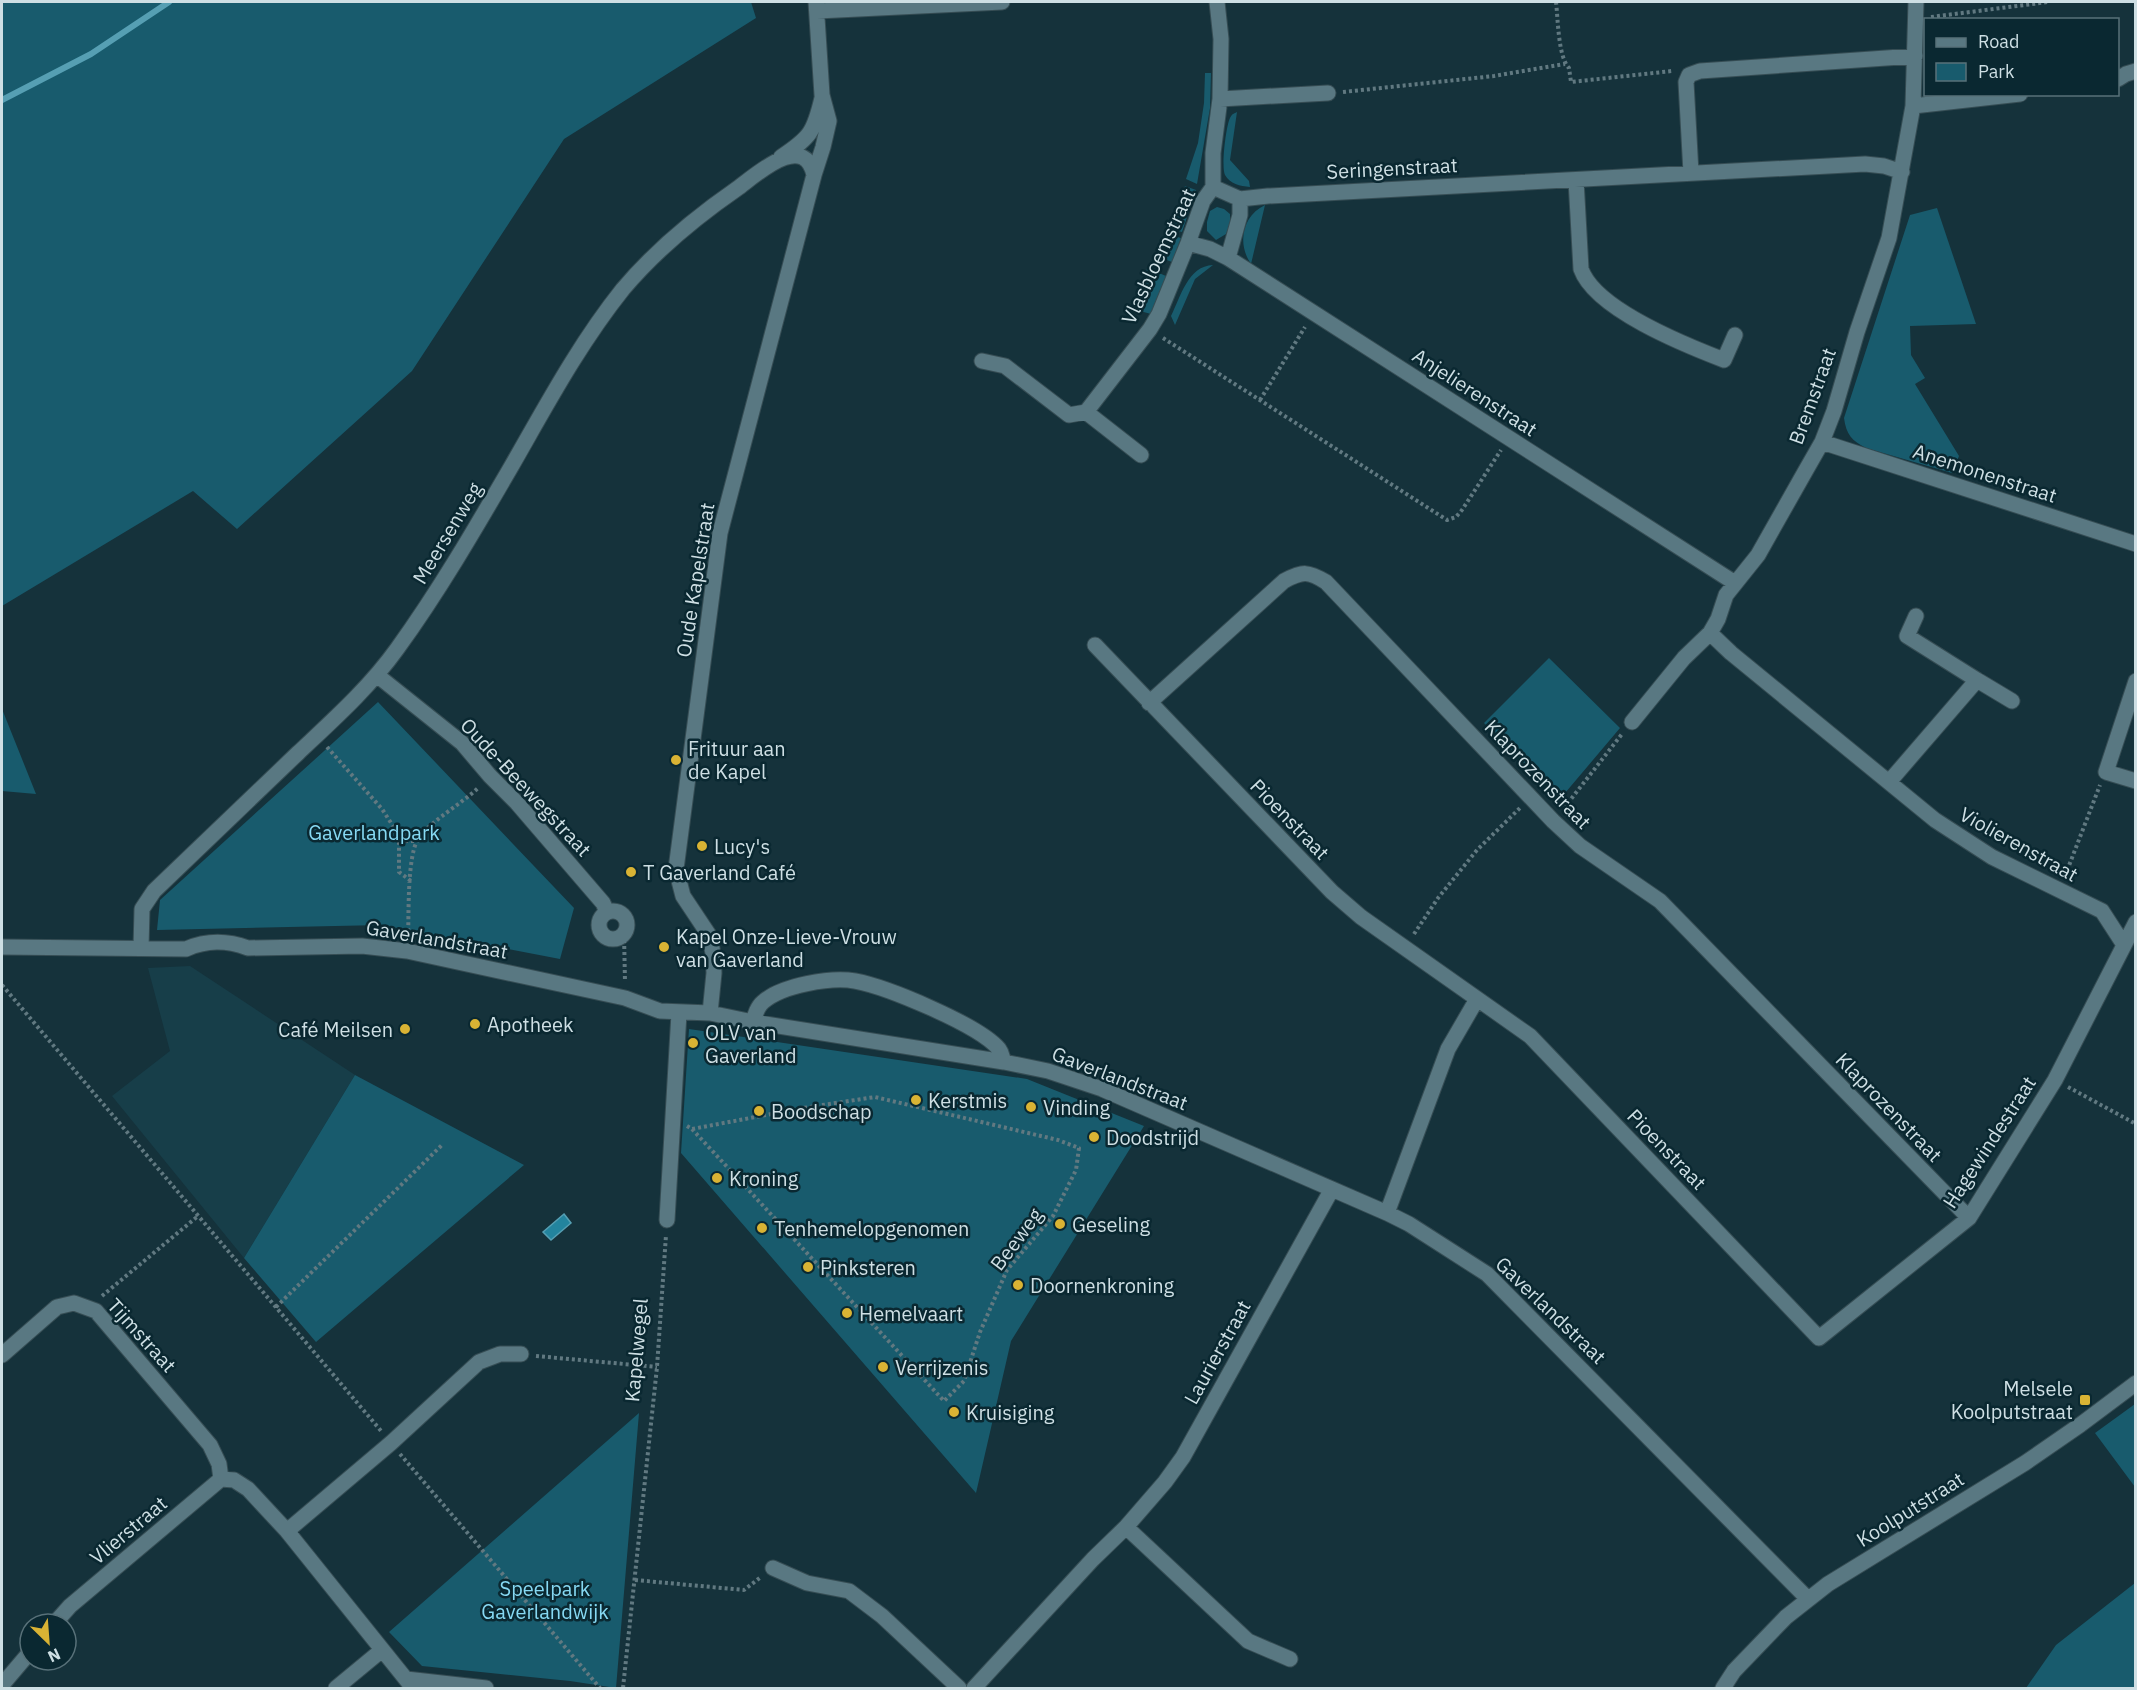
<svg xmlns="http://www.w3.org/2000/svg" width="2137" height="1690" viewBox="0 0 2137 1690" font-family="'IBM Plex Sans',sans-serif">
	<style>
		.built { fill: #173e49 }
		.green { fill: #185b6d }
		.water { fill: #23849e; stroke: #569fb3; stroke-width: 1.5 }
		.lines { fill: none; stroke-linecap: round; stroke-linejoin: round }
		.stream { stroke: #569fb3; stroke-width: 6 }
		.minor-casing { stroke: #364d54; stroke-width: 17 }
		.path { stroke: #617981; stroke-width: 4; stroke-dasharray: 3 3; stroke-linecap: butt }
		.minor { stroke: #597882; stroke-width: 15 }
		.poi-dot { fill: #d9b334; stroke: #0a2831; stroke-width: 2 }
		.labels { text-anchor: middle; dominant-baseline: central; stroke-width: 5; stroke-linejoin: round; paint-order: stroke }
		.street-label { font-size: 20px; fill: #cedfe4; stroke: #0a2831 }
		.poi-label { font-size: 20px; fill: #cedfe4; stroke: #0a2831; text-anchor: start }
		.park-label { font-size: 20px; fill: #86d9f3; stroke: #0a2831 }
	</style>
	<rect width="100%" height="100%" fill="#15323b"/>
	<path class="built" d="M190,966L355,1075L244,1258L112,1096L170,1051L148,968Z"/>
	<path class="green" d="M2,2H751L756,18L564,139L412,371L237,529L193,491L2,606Z
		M1205,73H1211L1210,108L1197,184L1186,179L1198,143L1204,103Z
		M1237,112L1230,160L1249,181L1250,187C1240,186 1230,184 1225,175C1221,167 1226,126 1230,118C1232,114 1233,114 1237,112Z
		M1185,186L1196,190L1182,232L1172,229Z
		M1265,205L1251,264C1237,244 1242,216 1265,205Z
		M1217,207L1224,209L1230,214V224L1226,234L1216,240L1207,231V222L1210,211Z
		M1937,208L1976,324L1910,326L1911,355L1925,378L1915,384L1959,456L1952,473L1866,448C1852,441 1846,434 1844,418L1910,215Z
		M1170,235L1181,238L1172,262L1164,259Z
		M1213,265L1195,279L1175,325L1171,316C1181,296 1188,266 1213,265Z
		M1147,268L1166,276L1151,314L1140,311Z
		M1549,658L1620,728L1560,799L1484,723Z
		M378,702L574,908L560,959L382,925L157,930L160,900Z
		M2,709L36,794L2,791Z
		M689,1029L1027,1079L1144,1126L1011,1341L976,1493L681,1153Z
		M355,1075L524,1165L316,1342L244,1258Z
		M2135,1404V1487L2095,1433Z
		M639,1413L616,1688L570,1681L422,1666L389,1632Z
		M2135,1583V1688H2026L2056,1645Z"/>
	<path class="water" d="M564,1214L571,1223L551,1240L543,1232Z"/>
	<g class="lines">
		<path class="stream" d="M2,100L91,54L169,2"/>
		<g class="minor-casing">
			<path id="minor" d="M817,11L1002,2
				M2118,79L2126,74L2136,71
				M1220,99L1328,93
				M1913,106L2020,94
				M781,157C810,138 814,132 822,98
				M1691,173L1686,82L1689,75L1700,71L1915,56
				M814,175L823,147L829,121L822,95L816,2
				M1576,180L1581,269C1595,309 1685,345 1724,360L1735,335
				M1213,187L1240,199L1268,196L1865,164L1884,166L1902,172
				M1188,243L1210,249L1228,258L1735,583
				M1228,258L1240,215V199
				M982,361L1005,366L1069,415L1086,412L1150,329L1159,314L1188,243L1203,201L1213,187V153L1220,99L1221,39L1217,2
				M1086,412L1141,455
				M1822,442L2136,544
				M1916,616L1907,636L1977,680
				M1710,633L1731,653L1935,820L1992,857L2102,911L2124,945
				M1095,645L1332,892L1361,917L1530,1036L1819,1338L1969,1218L2055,1080L2136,922
				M378,676L462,743L490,776L517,803L603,903L607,912
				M2136,681L2106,772L2136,781
				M1149,703L1284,581C1303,571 1308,571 1326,582L1553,821L1580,846L1660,901L1969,1218
				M1632,722L1684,658L1710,633L1718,619L1726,595L1758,555L1806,470L1822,442L1834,411L1857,332L1889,238L1913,106L1916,2
				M1889,782L1977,680L2012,701
				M599 925a14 14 0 1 1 28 0a14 14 0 1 1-28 0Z
				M2,947L186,949C207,940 226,940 248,948L362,946L407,951L625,998L660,1011L710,1013L753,1022L1004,1062L1048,1071L1102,1089L1387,1213L1409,1224L1487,1274L1808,1599
				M141,948L142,909L154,891C202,845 250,799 298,753C333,720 369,688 397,649C439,591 475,529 511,467C546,406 579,344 623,289C656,250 696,217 738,188C757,174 804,131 814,175L720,533L676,869L683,896L709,935L713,953L714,973L710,1013
				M753,1022C755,1015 757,1007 763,1002C782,985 831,977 855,981C887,987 979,1025 999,1049C1002,1053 1002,1057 1004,1062
				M1387,1213L1448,1049L1477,999
				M667,1220L679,1013
				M2,1355L57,1307L74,1303L96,1311L210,1445L219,1464L221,1479
				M1126,1527L1248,1641L1290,1659
				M287,1531L391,1443L479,1362L500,1354H521
				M773,1568L807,1583L849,1591L882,1616L959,1688
				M54,1624L70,1606L221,1479L234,1480L248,1489L287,1531L413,1688
				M406,1679L486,1688
				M2,1685L30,1652
				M336,1688L382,1650
				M974,1688L1093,1559L1126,1527L1165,1482L1183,1457L1332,1189
				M1723,1688L1734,1671L1786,1617L1828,1584L2025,1463L2080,1425L2136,1383"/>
		</g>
		<path class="path" d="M1556,2C1558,18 1558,57 1569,68L1571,82L1672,71
			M1931,17L2048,2
			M1343,92L1494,76L1565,64
			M1163,338L1447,520L1456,517L1462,510L1501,450
			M1260,400L1305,327
			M327,747L382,809L393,826L399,841V872L411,881
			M1564,808L1622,734
			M399,841H417
			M2065,876L2100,785
			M624,934L625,982
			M1414,934L1438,898L1477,850L1521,807
			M408,937C409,914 407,857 418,839C429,822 463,803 479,787
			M2,985L382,1432
			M2068,1087L2136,1124
			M687,1126L692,1129L803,1108L875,1097L1058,1140L1079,1148L1076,1170L1053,1216L1007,1270L980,1332L964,1381L944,1401L692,1129
			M102,1296L198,1216
			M276,1307L443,1144
			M536,1356L657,1367
			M400,1454L600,1688
			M635,1580L744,1590L761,1577
			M623,1688L657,1367L666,1235"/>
		<use href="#minor" class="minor"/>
	</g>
	<g class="poi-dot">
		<circle cx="676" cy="760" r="6"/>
		<circle cx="702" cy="846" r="6"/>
		<circle cx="631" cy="872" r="6"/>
		<circle cx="664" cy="947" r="6"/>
		<circle cx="475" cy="1024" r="6"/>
		<circle cx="405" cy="1029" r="6"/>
		<circle cx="693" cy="1043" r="6"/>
		<circle cx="916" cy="1100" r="6"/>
		<circle cx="1031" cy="1107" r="6"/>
		<circle cx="759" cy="1111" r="6"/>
		<circle cx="1094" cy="1137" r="6"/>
		<circle cx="717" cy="1178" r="6"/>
		<circle cx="1060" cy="1224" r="6"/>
		<circle cx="762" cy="1228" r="6"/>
		<circle cx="808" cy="1267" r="6"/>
		<circle cx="1018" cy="1285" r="6"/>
		<circle cx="847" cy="1313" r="6"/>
		<circle cx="883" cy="1367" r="6"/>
		<rect x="2079" y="1394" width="12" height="12" rx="3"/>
		<circle cx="954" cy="1412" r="6"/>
	</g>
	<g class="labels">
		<g class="street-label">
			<text transform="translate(1392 168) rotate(-3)">Seringenstraat</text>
			<text transform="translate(1158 256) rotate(-65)">Vlasbloemstraat</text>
			<text transform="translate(1475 392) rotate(33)">Anjelierenstraat</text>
			<text transform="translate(1812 396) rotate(-70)">Bremstraat</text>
			<text transform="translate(1985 473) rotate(18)">Anemonenstraat</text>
			<text transform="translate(447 533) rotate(-59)">Meersenweg</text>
			<text transform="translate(695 580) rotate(-81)">Oude Kapelstraat</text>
			<text transform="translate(1538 774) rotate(46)">Klaprozenstraat</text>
			<text transform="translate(526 787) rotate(47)">Oude-Beewegstraat</text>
			<text transform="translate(1290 819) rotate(46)">Pioenstraat</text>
			<text transform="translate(2019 844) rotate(29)">Violierenstraat</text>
			<text transform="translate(437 939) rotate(10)">Gaverlandstraat</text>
			<text transform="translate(1120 1078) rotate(21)">Gaverlandstraat</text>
			<text transform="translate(1889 1107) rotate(46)">Klaprozenstraat</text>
			<text transform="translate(1989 1142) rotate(-57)">Hagewindestraat</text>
			<text transform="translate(1667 1149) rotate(46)">Pioenstraat</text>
			<text transform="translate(1016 1239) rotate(-53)">Beeweg</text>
			<text transform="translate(1551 1310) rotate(44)">Gaverlandstraat</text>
			<text transform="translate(142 1335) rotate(48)">Tijmstraat</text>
			<text transform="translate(636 1350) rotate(-85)">Kapelwegel</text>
			<text transform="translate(1217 1352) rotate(-61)">Laurierstraat</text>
			<text transform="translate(1910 1509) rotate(-32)">Koolputstraat</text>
			<text transform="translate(128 1530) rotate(-40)">Vlierstraat</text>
		</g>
		<g class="poi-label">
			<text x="688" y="748">Frituur aan<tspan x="688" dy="23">de Kapel</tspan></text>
			<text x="714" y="846">Lucy's</text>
			<text x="643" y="872">T Gaverland Café</text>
			<text x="676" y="936">Kapel Onze-Lieve-Vrouw<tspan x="676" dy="23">van Gaverland</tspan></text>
			<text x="487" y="1024">Apotheek</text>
			<text x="393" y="1029" text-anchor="end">Café Meilsen</text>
			<text x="705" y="1032">OLV van<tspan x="705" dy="23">Gaverland</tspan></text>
			<text x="928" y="1100">Kerstmis</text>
			<text x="1043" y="1107">Vinding</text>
			<text x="771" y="1111">Boodschap</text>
			<text x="1106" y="1137">Doodstrijd</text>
			<text x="729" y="1178">Kroning</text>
			<text x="1072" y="1224">Geseling</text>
			<text x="774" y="1228">Tenhemelopgenomen</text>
			<text x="820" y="1267">Pinksteren</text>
			<text x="1030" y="1285">Doornenkroning</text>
			<text x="859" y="1313">Hemelvaart</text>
			<text x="895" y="1367">Verrijzenis</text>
			<text x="2073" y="1388" text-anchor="end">Melsele<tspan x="2073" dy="23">Koolputstraat</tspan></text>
			<text x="966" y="1412">Kruisiging</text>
		</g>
		<g class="park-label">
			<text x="374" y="832">Gaverlandpark</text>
			<text x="545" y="1588">Speelpark<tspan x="545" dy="23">Gaverlandwijk</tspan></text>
		</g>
	</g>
	<rect width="2137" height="1690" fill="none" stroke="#cedfe4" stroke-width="6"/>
	<rect x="1924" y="18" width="195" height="78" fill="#0a2831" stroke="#587179" stroke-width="1.5"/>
	<rect x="1936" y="38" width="30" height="9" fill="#597882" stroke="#587179" stroke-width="1.5"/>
	<text x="1978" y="48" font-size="18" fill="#cedfe4">Road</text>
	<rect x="1936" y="63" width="30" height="18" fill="#185b6d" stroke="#587179" stroke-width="1.5"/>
	<text x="1978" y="78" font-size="18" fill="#cedfe4">Park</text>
	<g transform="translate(48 1642) rotate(155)"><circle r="28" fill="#0a2831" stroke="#587179" stroke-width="1.5"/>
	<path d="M0-4.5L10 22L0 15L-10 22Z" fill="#d9b334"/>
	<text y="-9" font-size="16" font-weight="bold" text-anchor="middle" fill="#cedfe4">N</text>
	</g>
</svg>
